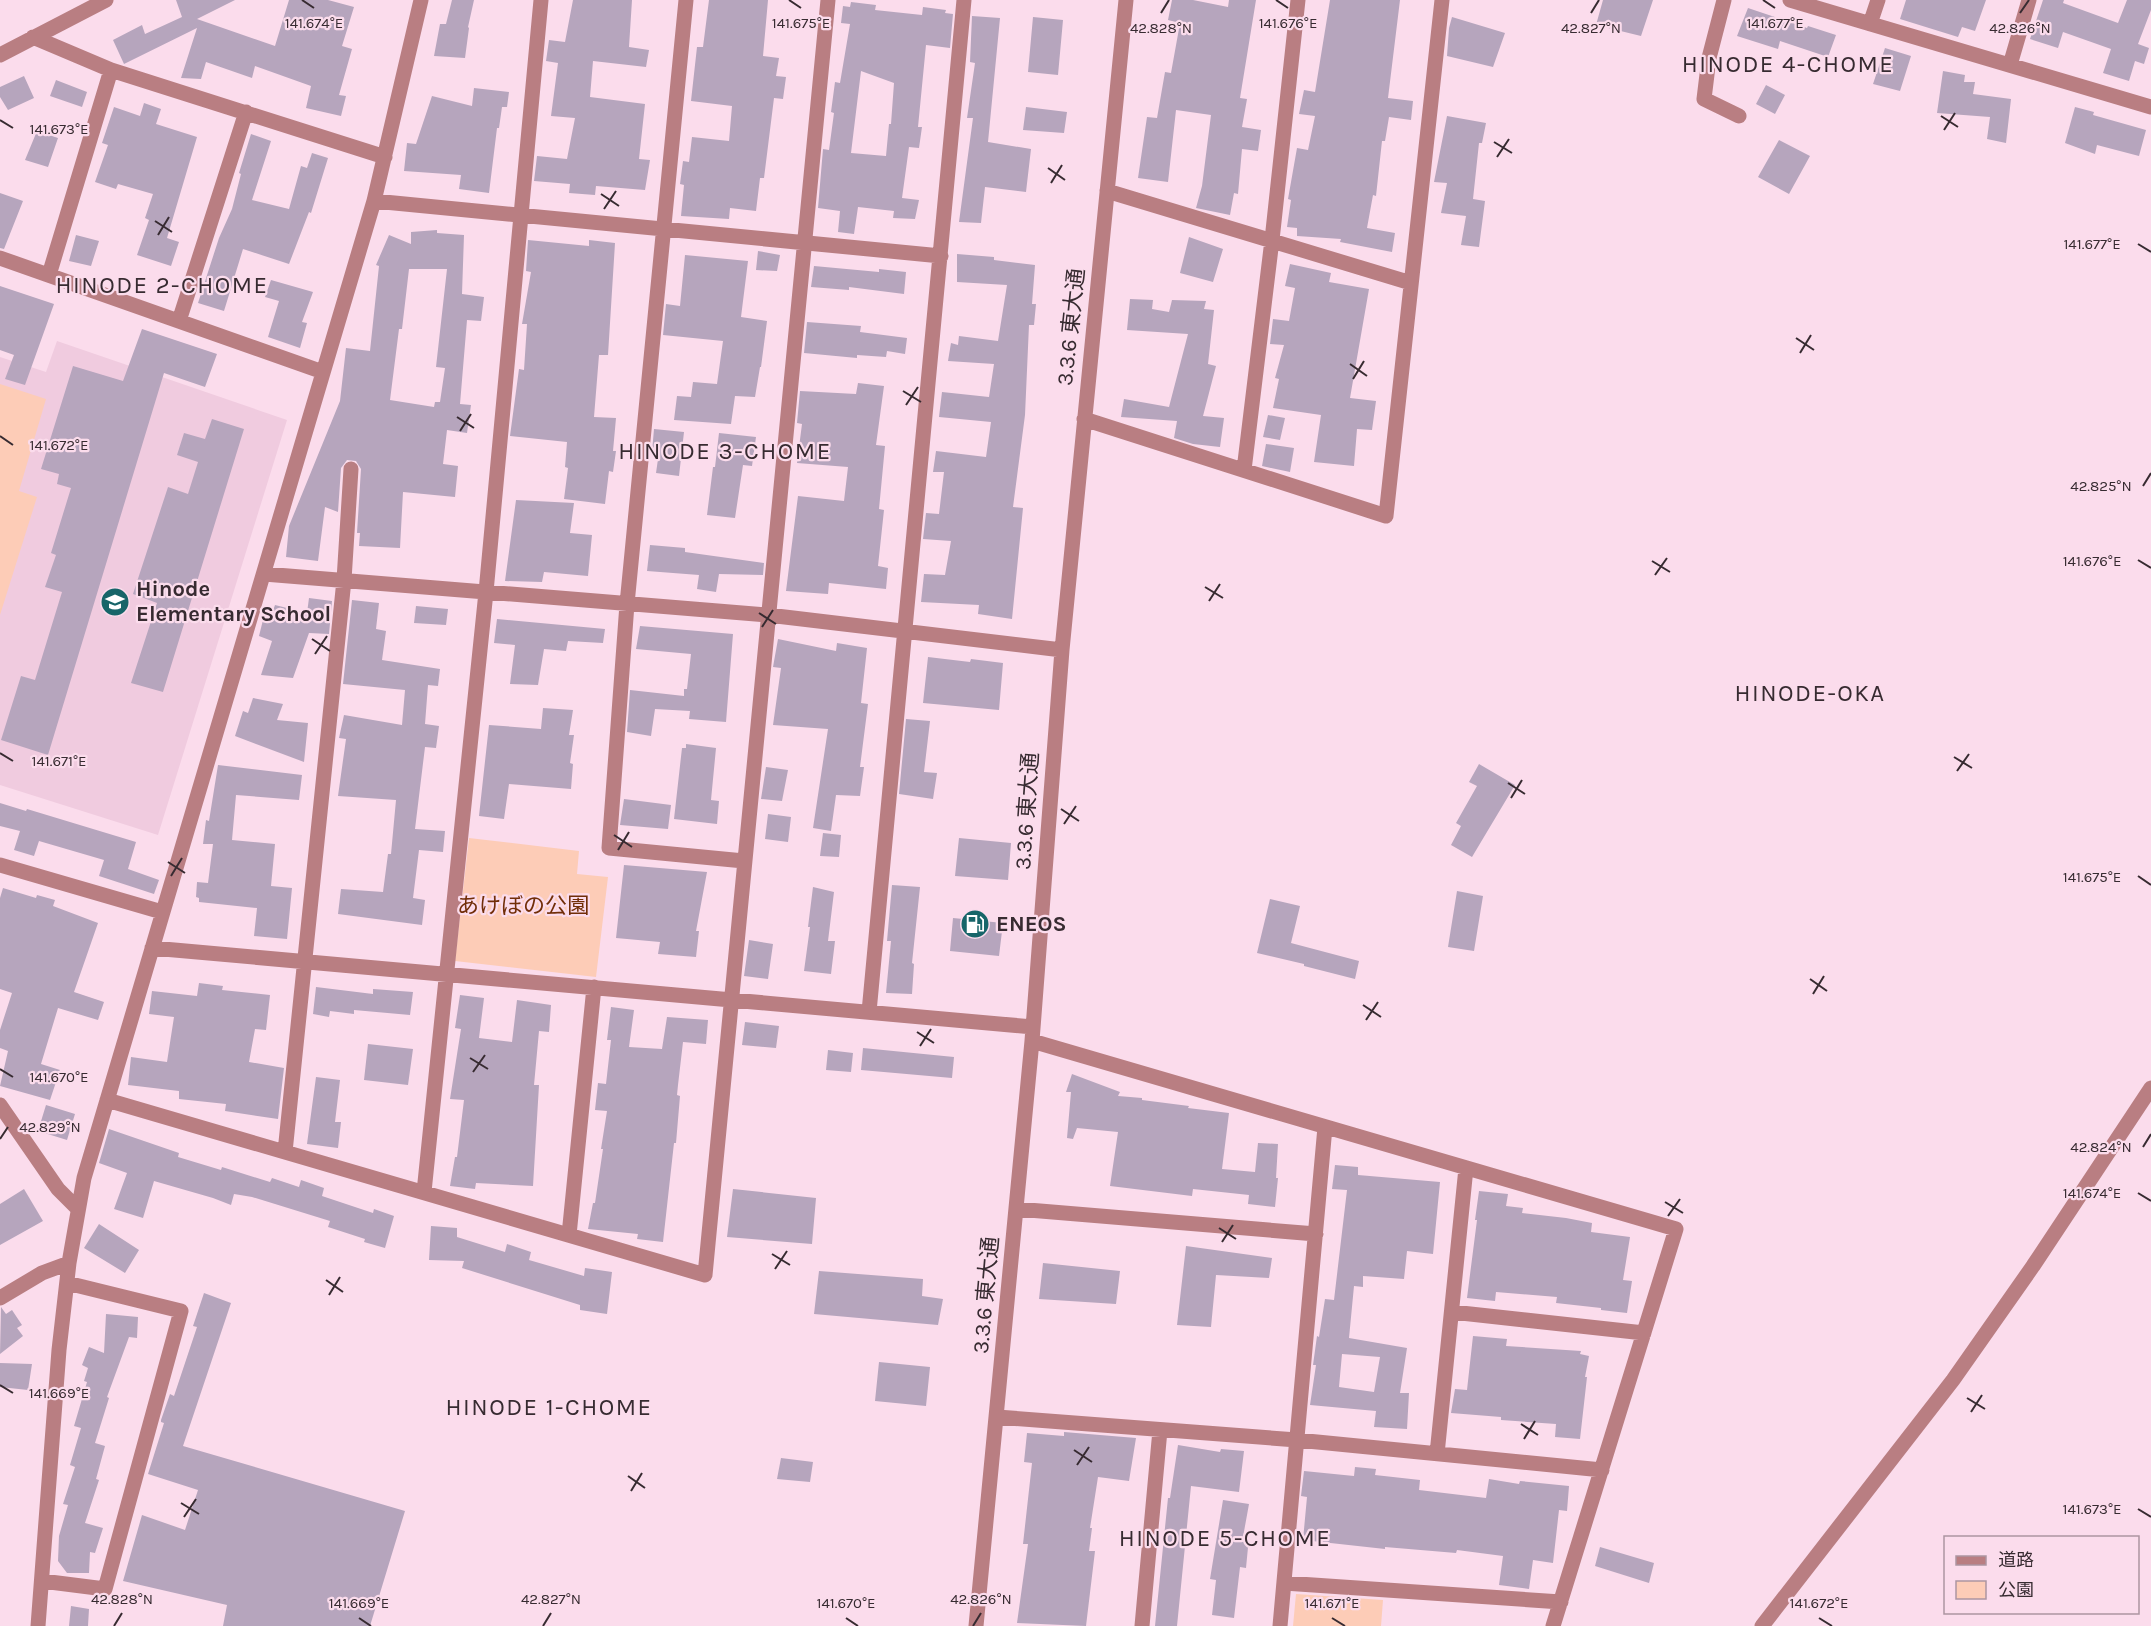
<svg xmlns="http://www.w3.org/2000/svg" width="2151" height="1626" viewBox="0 0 2151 1626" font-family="Karla,'Noto Sans JP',sans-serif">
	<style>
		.built { fill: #f0cbdf }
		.green { fill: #fdccb7 }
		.building { fill: #b6a5bd; fill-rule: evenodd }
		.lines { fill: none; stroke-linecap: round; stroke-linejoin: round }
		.minor { stroke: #b97e82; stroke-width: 15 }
		.ticks { fill: none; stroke: #372b31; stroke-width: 2 }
		.labels { text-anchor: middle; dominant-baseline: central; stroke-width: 4.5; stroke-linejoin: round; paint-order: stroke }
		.street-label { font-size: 22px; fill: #372b31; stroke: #fbdcec }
		.poi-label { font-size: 22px; font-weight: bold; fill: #372b31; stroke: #fbdcec; text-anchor: start }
		.park-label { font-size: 22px; fill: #712e08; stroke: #fbdcec }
		.neighbourhood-label { font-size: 24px; letter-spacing: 1.5px; fill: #372b31; stroke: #fbdcec }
		.ticks-label { font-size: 15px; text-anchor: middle; fill: #372b31; stroke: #fbdcec; stroke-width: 4.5; stroke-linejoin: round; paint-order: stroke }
	</style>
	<rect width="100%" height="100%" fill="#fbdcec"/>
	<path class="built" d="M57,341L287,420L158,835L0,785V357L46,372Z"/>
	<path class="green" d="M0,384L46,399L19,491L37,497L0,615Z
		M469,838L579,851L577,874L608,877L596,977L455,961Z
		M1296,1594L1383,1600L1381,1626H1293Z"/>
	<path class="building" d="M176,0H235L197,19L275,46L289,0H328L354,7L342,46L352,49L339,95L346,96L341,116L306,108L311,86L255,66L252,78L206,62L201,79L181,78L197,28L124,64L113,40L142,25L145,34L182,17Z
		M452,0H474L468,27L469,28L465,58L434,56L440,24H446Z
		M573,0H632L629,47L649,50L646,67L593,61L590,97L645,104L639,159L650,160L645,190L596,186L595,195L569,193L570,184L534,181L537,156L567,159L575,118L551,116L558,63L546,61L549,40L565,42Z
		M709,0H768L763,56L779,58L776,76L786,77L783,99L774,98L764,178H760L756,211L730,208L729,219L681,216L684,185L680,184L683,161L689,162L692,137L729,141L732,106L691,101L697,47H703Z
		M1172,0H1193L1228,7L1229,0H1256L1240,98L1247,99L1242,127L1261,130L1258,151L1242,149L1238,194L1234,193L1230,215L1196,208L1202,186L1211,115L1176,110L1168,182L1138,178L1147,117L1157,118L1165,72L1171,73L1180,23L1168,20Z
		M1330,0H1400L1388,98L1413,101L1411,120L1389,117L1385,141H1382L1376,196L1373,195L1367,228L1395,233L1392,252L1340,242L1341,239L1297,236V228L1287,227L1291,200L1288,199L1297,148L1308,150L1315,116L1299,114L1304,90L1315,92Z
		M1603,0H1653L1641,36L1596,25Z
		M1906,0H1986L1975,31L1962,27L1958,37L1900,19Z
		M2043,0H2064L2063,3L2118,23L2127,0H2151V10L2138,44L2149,48L2144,64L2135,61L2129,81L2103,73L2111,49L2063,32L2058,48L2030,39Z
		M851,2L876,5L875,10L922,15L923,7L946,10L945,13L953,14L950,48L926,45L918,127H922L919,148L909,147L902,198L919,200L915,219L893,218L894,211L858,207L854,234L838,232L840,211L818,208L823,149L829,150L834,113L831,112L835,82L840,83L850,24L841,23L843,6L850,7ZM861,71L894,83L891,124H889L886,156L851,153Z
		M1748,8L1807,28L1808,26L1836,35L1828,57L1780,41L1778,49L1737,36Z
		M972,16L1000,18L988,142L1031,149L1026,192L985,187L981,223L959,222L973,118H967L975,63L970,62Z
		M1033,17L1063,20L1058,75L1028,72Z
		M1452,17L1505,33L1493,67L1447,56L1449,28Z
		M1885,48L1911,56L1900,91L1873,84Z
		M1943,71L1965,75L1964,82H1975L1973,94L2011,99L2006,143L1987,139L1990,117L1937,113Z
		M24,76L34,98L8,110L0,97V87Z
		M56,80L87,92L82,107L50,96Z
		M1766,85L1785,95L1775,114L1756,104Z
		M474,88L509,92L507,107H502L499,128H497L489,193L459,189L461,175L404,171L407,143L416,144L432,96L472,106Z
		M144,103L161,109L156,124L197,137L167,238L179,242L171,266L137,255L149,220L145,218L153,194L118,184L116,189L95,182L108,145L102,143L114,107L140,116Z
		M1026,107L1067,112L1064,133L1023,130Z
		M2075,107L2094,112L2093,115L2146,130L2139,156L2097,145L2095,154L2065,143Z
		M1447,116L1486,123L1482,143H1479L1473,199L1485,201L1479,247L1461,245L1466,216L1441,213L1447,183L1434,182Z
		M37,131L58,138L48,167L25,160Z
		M251,134L271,141L252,200L289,209L301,166L307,168L312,153L328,158L311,213L309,212L289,264L243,249L224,311L198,303L219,238L232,209L241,174L239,173Z
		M1779,140L1810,156L1789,194L1758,177Z
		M0,193L23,201L4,249L0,248Z
		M437,230V233L464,235L462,294L484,297L481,321L467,320L460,404L471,405L467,433L447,430L443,464L458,466L455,497L403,492L400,548L359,546L360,533H357L361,469L356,461L347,460L341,468L338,512L325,507L318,561L286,557L289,526L340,401L346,348L370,351L379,266L376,265L389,235L411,244V232ZM409,269H447L436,367L445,368L440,402H435L434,407L390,400L399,329H402Z
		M76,235L99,241L91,266L69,261Z
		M1189,237L1223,249L1213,282L1180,273Z
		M528,240L589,246V240L615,243L608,355H599L594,417L616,418L613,451H616L613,472L609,471L605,504L564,499L568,468L565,467L567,442L510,436L519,369L524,370L527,324H522L531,272L526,271Z
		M758,251L780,255L777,271L756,270Z
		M957,254L994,257V260L1035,265L1032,304H1036L1034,325H1029L1025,415L1013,507L1023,508L1012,619L978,614L979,605L921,602L924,574L945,575L951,541L923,539L926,513L939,514L944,472H933L936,451L986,457L991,422L939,417L942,392L989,397L994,364L948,361L951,343L958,345L959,336L998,341L1007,285L957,282Z
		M685,255L748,261L741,317L767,321L761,367H760L755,397L735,396L731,424L674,420L677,396L691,397L693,382L717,384L723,341L663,335L666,304L680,306Z
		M1290,264L1331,273L1329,282L1369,289L1350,398L1376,401L1372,430L1357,429L1354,466L1314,462L1321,415L1273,408L1279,379L1275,378L1284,345L1270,344L1273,319L1289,321L1295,288L1285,286Z
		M814,266L879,272V269L906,272L904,294L849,287V290L811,287Z
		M271,280L313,292L302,322L307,323L300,348L268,337L279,301L265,297Z
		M0,286L54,304L25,385L5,379L14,355L0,350Z
		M1130,299L1153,300L1152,309L1169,312L1172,300L1206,301L1204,309L1214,310L1208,364L1216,366L1203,416L1224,418L1220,447L1193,444L1174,438L1177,421L1121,417L1124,399L1169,407L1188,334L1127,330Z
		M807,322L861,326L860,332L907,338L905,354L887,351L886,357L857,355V358L804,353Z
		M142,329L217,354L205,387L164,373L48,755L1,740L21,676L35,680L62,592L45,587L56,555L51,553L71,488L57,484L59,474L41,469L73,366L123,381Z
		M858,383L884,386L876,445L885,446L879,509L884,510L878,566L888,568L886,589L829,583L828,594L786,591L798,496L844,501L848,467L797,463L802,424L797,423L800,391L856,394Z
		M1268,415L1285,418L1280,440L1263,437Z
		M212,419L244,429L163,692L131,683L157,603L133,594L168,487L188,494L198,462L177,455L184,433L205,439Z
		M654,429L684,432L679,476L656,473L659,452H652Z
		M719,433L756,437L752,466L743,465L735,518L707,515L713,467H715Z
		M1266,444L1294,448L1290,472L1262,466Z
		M516,500L574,503L570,533L592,535L588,576L544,572L542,582L505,581Z
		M650,545L685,548V552L764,563L763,575L719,574L716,592L697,589L699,575L647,571Z
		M309,598L332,601L329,634L309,633L293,678L261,675L272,641L259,636L263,620L269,622L275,605L307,613Z
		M352,600L379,603L376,629L386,631L382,660L440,669L438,686L428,685L425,724L439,726L436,748L425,747L415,829L445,831L443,852L419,850L413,898L425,900L422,925L338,914L341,889L383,892L388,854H391L396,800L338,796L346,739L339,738L344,715L402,725L405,690L343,684Z
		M416,606L448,609L446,625L414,623Z
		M497,619L605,629L603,643L568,641L566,651L544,649L538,685L510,684L515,645L494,643Z
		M640,626L733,634L726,722L689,719L690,711L655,709L651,736L627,732L630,690L684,696V689H687L691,654L636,649Z
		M778,639L836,651L837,643L867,648L861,703L868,704L860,767H864L860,796L836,795L831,831L813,828L828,729L773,725L781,668L773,667Z
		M928,657L970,662L971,659L1003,663L999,710L923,703Z
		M253,698L283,704L277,720L308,723L304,762L235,736L243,711L248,713Z
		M543,708L573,710L569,735H574L570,763L573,764L571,789L509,784L504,819L479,816L489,725L541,729Z
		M906,719L930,721L924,772L937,773L933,799L899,794Z
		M686,744L716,748L711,800L719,801L717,824L674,819L682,748H686Z
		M1479,764L1515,785L1472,857L1451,845L1461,826L1456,823L1477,786L1469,782Z
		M218,765L302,775L299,800L236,795L232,840L275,844L271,886L292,888L287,939L254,936L257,908L199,902V898L196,897L197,882L208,883L213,844H203L206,820L209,821Z
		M766,767L788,770L782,801L761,799Z
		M624,799L671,805L668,829L620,825Z
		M0,803L26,811L27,809L136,842L128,869L159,880L154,894L99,876L104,860L39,841L34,856L14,850L20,831L0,826Z
		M768,814L791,817L788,842L765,839Z
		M823,833L841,835L839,857L820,856Z
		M959,838L1011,843L1008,880L955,876Z
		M624,865L707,872L696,931H699L696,957L658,954L660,942L616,938Z
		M892,885L920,887L912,963L914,964L912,994L886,993L891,941H887Z
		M813,887L834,892L828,941H835L831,974L804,971L810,927H808Z
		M3,888L36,898L37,895L55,900L53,906L98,923L74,992L104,1002L98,1020L58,1008L41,1064L60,1070L50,1100L0,1086L8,1051L0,1048V1030L12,993L0,989V898Z
		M1457,891L1483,896L1474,951L1448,947Z
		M1270,899L1300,906L1291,943L1359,961L1355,979L1304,966V964L1257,953Z
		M953,918L1003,923L999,956L950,951Z
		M749,940L773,944L768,979L744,976Z
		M199,983L223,986L222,990L270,995L266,1030L255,1029L249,1062L284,1068L278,1119L225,1111L226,1104L179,1099V1091L128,1085L131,1057L167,1062L174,1017L149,1014L152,991L197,996Z
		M316,987L373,994V989L413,992L410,1015L354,1010V1014L330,1011L329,1017L313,1014Z
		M460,995L484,998L479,1038L512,1042L517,1000L551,1005L549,1032L539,1031L534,1085H539L533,1186L476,1183L475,1189L450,1186L455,1157H457L464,1100L450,1099L461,1029L455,1028Z
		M611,1007L634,1010L629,1047L662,1049L667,1017L708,1020L706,1044L683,1042L678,1085L677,1095L680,1096L676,1143H674L663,1242L637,1239L638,1234L588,1229L593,1203H595L603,1149H601L607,1111L595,1110L598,1083L606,1084L611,1040H607Z
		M745,1022L779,1026L776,1048L742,1045Z
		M368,1044L413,1049L408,1085L364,1080Z
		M863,1048L954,1057L952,1078L861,1070Z
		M828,1050L853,1053L851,1072L826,1070Z
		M1072,1074L1120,1092L1118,1096L1142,1098V1100L1189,1106L1188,1108L1229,1113L1222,1169L1255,1172L1258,1143L1278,1144L1276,1178H1278L1275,1207L1248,1204L1249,1195L1193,1189L1192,1196L1110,1186L1118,1132L1077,1128L1073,1139L1067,1138L1071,1092H1066Z
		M316,1077L340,1080L335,1122H341L338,1148L307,1144Z
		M46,1105L75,1114L67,1140L38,1131Z
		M109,1129L179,1153L178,1157L221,1170L222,1167L270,1182L272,1178L299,1187L301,1180L324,1188L322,1196L373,1213L374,1209L394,1216L385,1248L364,1242L365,1239L328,1227L330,1221L252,1197L234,1194L231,1205L213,1198L154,1181L143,1218L114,1209L127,1173L99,1163Z
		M1335,1165L1358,1167V1175L1440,1182L1433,1254L1407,1251L1404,1279L1363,1276V1287L1354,1286L1349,1338L1407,1348L1400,1393H1409L1407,1429L1374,1427L1376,1411L1310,1405L1316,1365H1313L1317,1336L1319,1337L1325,1299L1334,1300L1347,1190L1332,1189ZM1342,1354L1380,1357L1374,1392L1339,1387Z
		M24,1189L43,1221L0,1245V1204Z
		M733,1189L816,1198L812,1244L727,1237Z
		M1479,1191L1508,1194L1506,1206L1523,1208L1522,1213L1566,1218L1592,1223L1591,1232L1630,1237L1623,1280L1632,1281L1627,1313L1601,1310V1308L1556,1303L1557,1297L1496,1292L1495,1301L1467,1298L1477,1220H1475Z
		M99,1224L139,1250L125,1273L84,1248Z
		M431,1226L457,1228V1237L505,1252L507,1244L531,1252L529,1260L584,1276L585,1268L612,1272L607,1314L580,1310V1305L462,1268L464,1261L429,1260Z
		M1186,1246L1272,1258L1269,1278L1216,1275L1211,1327L1177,1325Z
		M1043,1263L1120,1271L1116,1304L1039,1299Z
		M819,1271L923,1279L922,1296L943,1299L938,1325L814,1314Z
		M204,1293L231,1303L183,1446L405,1511L370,1626H223L227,1605L123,1581L142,1515L185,1530L198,1490L148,1474L164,1423L161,1422V1420L170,1394L174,1396L197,1327L193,1326Z
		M1,1307L6,1314L12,1310L22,1325L17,1328L23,1336L0,1354Z
		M106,1314L138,1317L137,1338L129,1337L107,1397L109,1398L95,1443L105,1446L96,1479L99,1480L85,1523L103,1528L95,1553L90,1552L89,1573H67L58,1561L59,1536L68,1505L63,1504L75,1467L70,1465L81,1428L74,1426L87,1382L84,1381L88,1368L82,1365L89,1347L104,1353Z
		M1473,1336L1507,1339L1506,1346L1581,1351L1580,1354L1589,1356L1585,1377H1587L1580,1439L1555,1437L1556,1424L1501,1420V1417L1451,1413L1455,1389L1467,1390Z
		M879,1362L930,1367L926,1406L875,1401Z
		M0,1363L32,1364L28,1390L0,1387Z
		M1064,1432L1136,1438L1129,1481L1098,1477L1090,1528H1092L1089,1551H1095L1086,1626L1017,1623L1028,1544H1023L1032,1463L1024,1462L1027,1433L1064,1436Z
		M1178,1445L1220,1452L1221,1449L1244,1451L1239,1492L1191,1486L1177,1626H1155L1168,1498H1170Z
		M781,1458L813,1462L810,1482L777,1479Z
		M1355,1467L1376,1469L1375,1475L1420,1480L1419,1490L1486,1498L1489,1479L1519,1484L1520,1481L1569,1486L1567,1511L1559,1510L1553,1563L1533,1560L1529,1589L1499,1585L1503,1556L1457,1550L1456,1553L1385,1547V1549L1303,1540L1307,1497L1301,1496L1304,1471L1354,1476Z
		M1223,1500L1249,1504L1243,1537H1249L1246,1568L1240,1567L1234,1618L1212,1615L1216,1580L1210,1579Z
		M1600,1547L1654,1563L1649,1583L1595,1566Z
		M71,1606L89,1609L88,1626H69Z"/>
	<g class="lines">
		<path class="minor" d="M686,0L627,604L609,848L744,861
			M1724,0L1709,58L1704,99L1739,116
			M1790,0L2151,107
			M1870,24L1878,0
			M33,37L111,70L385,157
			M0,55L106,0
			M2010,65L2029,0
			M1107,191L1411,283
			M374,201L941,256
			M0,258L323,372
			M49,275L111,70
			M179,321L246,112
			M1084,419L1386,516L1442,0
			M1244,470L1272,240L1298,0
			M264,574L768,615L1062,650
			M0,865L162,912
			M152,948L1033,1027
			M869,1012L964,0
			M1032,1041L1676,1229L1553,1626
			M107,1100L705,1275L828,0
			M0,1105L58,1189L78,1209
			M285,1152L344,580L351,469
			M424,1192L486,592L541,0
			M1016,1209L1316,1234
			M569,1235L594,987
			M0,1298L42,1273L69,1263
			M1452,1312L1644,1333
			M997,1417L1297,1440L1602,1470
			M1437,1454L1466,1168
			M42,1581L105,1589L181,1311L67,1283
			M1284,1583L1561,1602
			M38,1626L59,1350L69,1263L84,1178L374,201L421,0
			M976,1626L1032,1041L1062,650L1126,0
			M1142,1626L1160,1430
			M1280,1626L1325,1127
			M1762,1626L1953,1380L2033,1266L2151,1088"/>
	</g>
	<path class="ticks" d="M302,0L314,8M789,0L801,8M1276,0L1288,8M1763,0L1775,8M1161,13L1169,0M1591,13L1599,0M2020,13L2029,0M1941,116L1958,127M0,120L13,128M1944,130L1955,113M1494,142L1512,153M1497,157L1509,139M1048,168L1065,180M1051,183L1062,165M601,194L619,206M604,209L616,191M155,221L172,232M158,235L169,217M2138,244L2151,252M1796,338L1814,350M1800,353L1811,335M1350,364L1367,376M1353,379L1364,361M903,391L921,402M906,405L918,387M457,417L474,428M460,431L471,414M0,436L13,445M2143,486L2151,473M2138,560L2151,568M1652,561L1670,572M1655,575L1667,558M1205,587L1223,598M1209,601L1220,584M759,613L776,624M762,627L773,610M312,639L330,651M315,654L327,636M0,753L13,761M1954,757L1972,768M1957,771L1969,754M1508,783L1525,794M1511,798L1522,780M1061,809L1079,821M1064,824L1076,806M614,835L632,847M618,850L629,832M168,862L185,873M171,876L182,858M2138,876L2151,885M1810,979L1827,991M1813,994L1824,976M1363,1005L1381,1017M1366,1020L1378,1002M917,1032L934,1043M920,1046L931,1029M470,1058L488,1069M0,1069L13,1077M473,1072L485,1055M0,1139L8,1127M2143,1147L2151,1134M2138,1193L2151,1201M1665,1202L1683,1213M1668,1216L1680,1199M1219,1228L1236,1239M1222,1242L1233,1225M772,1254L790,1265M775,1269L787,1251M326,1280L343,1292M329,1295L340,1277M0,1385L13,1393M1967,1398L1985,1409M1971,1412L1982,1395M1521,1424L1538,1435M1524,1439L1535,1421M1074,1450L1092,1462M1077,1465L1089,1447M628,1476L645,1488M631,1491L642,1473M181,1503L199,1514M2138,1509L2151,1517M184,1517L196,1499M359,1618L371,1626M846,1618L858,1626M1332,1618L1345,1626M1819,1618L1832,1626M114,1626L122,1613M543,1626L551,1613M973,1626L981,1613"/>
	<defs>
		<g id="school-disc" transform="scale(1.5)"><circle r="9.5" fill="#176569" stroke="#fbdcec"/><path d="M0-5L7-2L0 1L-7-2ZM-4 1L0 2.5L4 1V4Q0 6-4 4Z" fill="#fff"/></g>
		<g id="fuel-disc" transform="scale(1.5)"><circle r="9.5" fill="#176569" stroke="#fbdcec"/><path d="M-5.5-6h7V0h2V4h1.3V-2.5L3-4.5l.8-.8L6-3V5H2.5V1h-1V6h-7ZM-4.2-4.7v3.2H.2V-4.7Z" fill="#fff"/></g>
	</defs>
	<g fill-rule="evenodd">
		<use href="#school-disc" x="115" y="602"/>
		<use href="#fuel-disc" x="975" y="924"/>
	</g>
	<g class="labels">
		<g class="street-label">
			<text transform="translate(1071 327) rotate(-84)">3.3.6 東大通</text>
			<text transform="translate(1027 811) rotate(-86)">3.3.6 東大通</text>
			<text transform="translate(986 1295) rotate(-85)">3.3.6 東大通</text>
		</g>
		<g class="poi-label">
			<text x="136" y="589">Hinode<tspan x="136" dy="25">Elementary School</tspan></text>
			<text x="996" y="924">ENEOS</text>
		</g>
		<g class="park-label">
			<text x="523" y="906">あけぼの公園</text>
		</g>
		<g class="neighbourhood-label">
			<text x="1788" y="64">HINODE 4-CHOME</text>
			<text x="162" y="285">HINODE 2-CHOME</text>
			<text x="725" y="451">HINODE 3-CHOME</text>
			<text x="1810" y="693">HINODE-OKA</text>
			<text x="549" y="1407">HINODE 1-CHOME</text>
			<text x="1225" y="1538">HINODE 5-CHOME</text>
		</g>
	</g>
	<g class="ticks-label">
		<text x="314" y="28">141.674°E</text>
		<text x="801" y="28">141.675°E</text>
		<text x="1288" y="28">141.676°E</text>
		<text x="1775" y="28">141.677°E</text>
		<text x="1161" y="33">42.828°N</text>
		<text x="1591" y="33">42.827°N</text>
		<text x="2020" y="33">42.826°N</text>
		<text x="59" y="134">141.673°E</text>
		<text x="2092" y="249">141.677°E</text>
		<text x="59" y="450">141.672°E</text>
		<text x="2101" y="491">42.825°N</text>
		<text x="2092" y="566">141.676°E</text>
		<text x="59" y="766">141.671°E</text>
		<text x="2092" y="882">141.675°E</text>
		<text x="59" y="1082">141.670°E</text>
		<text x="50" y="1132">42.829°N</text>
		<text x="2101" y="1152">42.824°N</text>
		<text x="2092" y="1198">141.674°E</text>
		<text x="59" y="1398">141.669°E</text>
		<text x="2092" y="1514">141.673°E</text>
		<text x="122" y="1604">42.828°N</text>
		<text x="551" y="1604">42.827°N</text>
		<text x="981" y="1604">42.826°N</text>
		<text x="359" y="1608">141.669°E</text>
		<text x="846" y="1608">141.670°E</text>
		<text x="1332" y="1608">141.671°E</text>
		<text x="1819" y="1608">141.672°E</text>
	</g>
	<rect x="1944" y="1536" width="195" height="78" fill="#fbdcec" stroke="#ad95a1" stroke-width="1.5"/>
	<rect x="1956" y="1556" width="30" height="9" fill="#b97e82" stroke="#ad95a1" stroke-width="1.5"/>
	<text x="1998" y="1566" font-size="18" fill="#372b31">道路</text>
	<rect x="1956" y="1581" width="30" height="18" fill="#fdccb7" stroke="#ad95a1" stroke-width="1.5"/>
	<text x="1998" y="1596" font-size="18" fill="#372b31">公園</text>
</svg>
